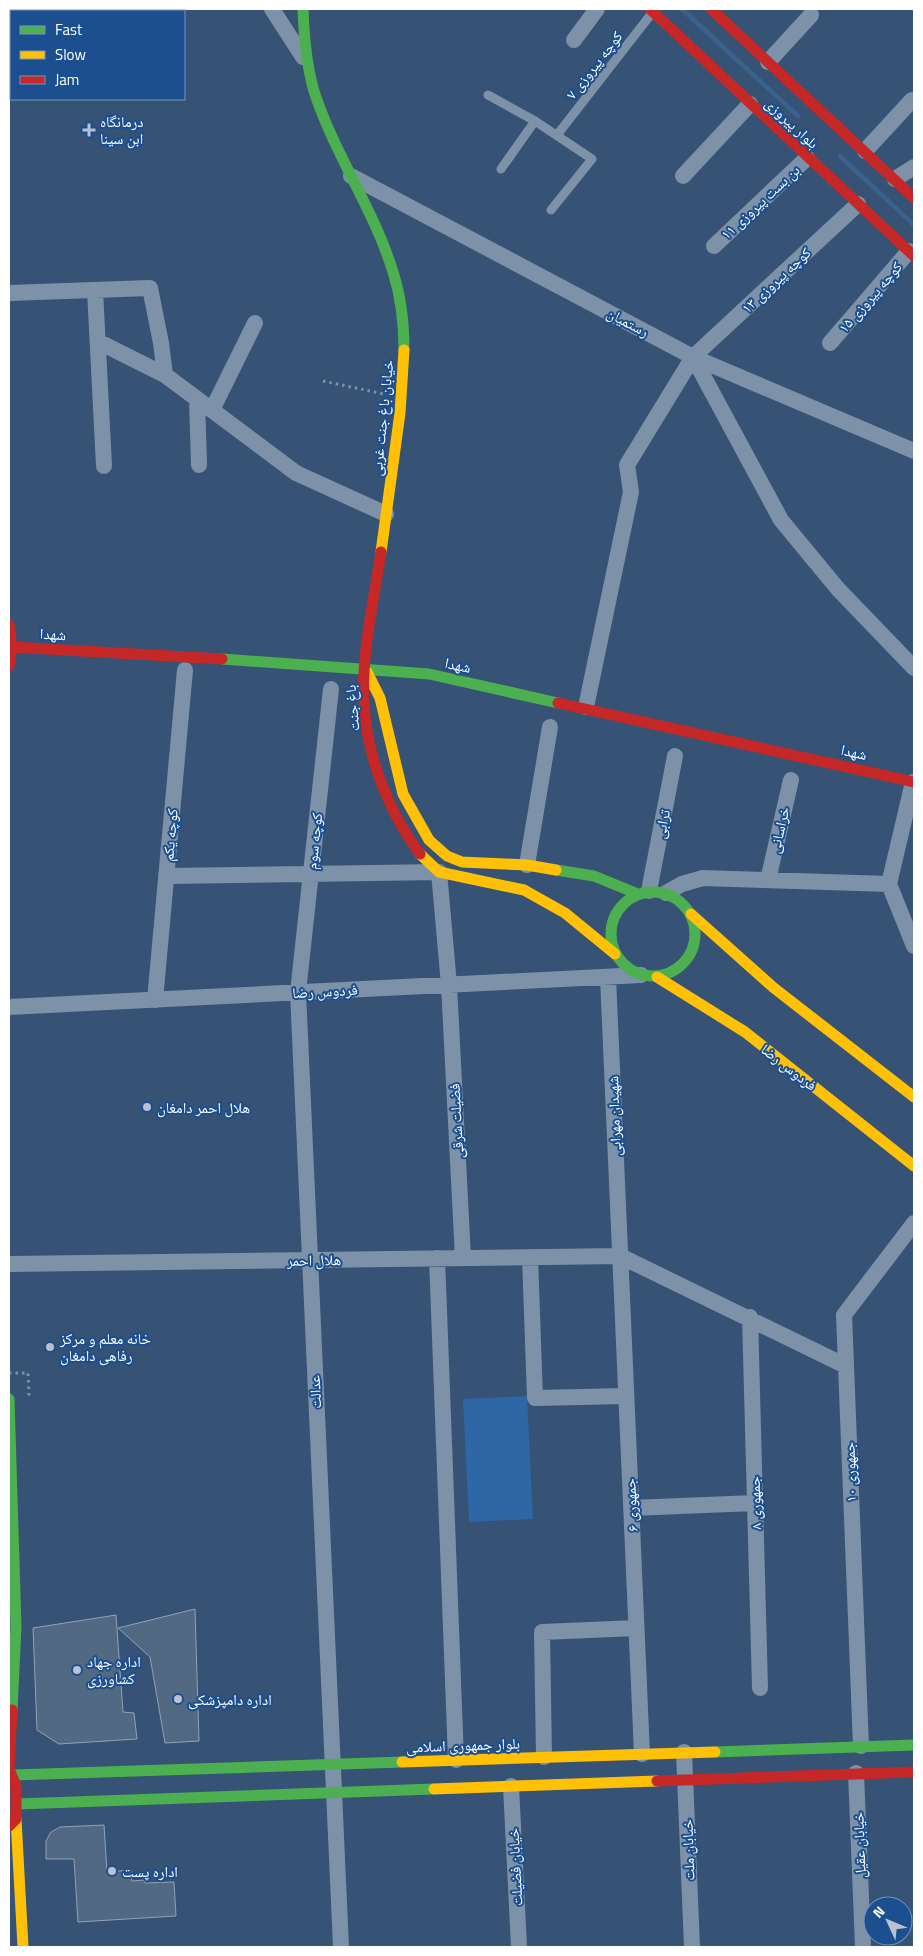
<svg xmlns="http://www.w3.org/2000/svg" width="923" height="1956" viewBox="0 0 923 1956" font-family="'Titillium Web','Noto Naskh Arabic',sans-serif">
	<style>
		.green { fill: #2f66a5 }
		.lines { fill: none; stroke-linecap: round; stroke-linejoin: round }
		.stream { stroke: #3b618d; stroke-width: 5 }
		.building { fill: #526984; stroke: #92a2b6 }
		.path { stroke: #7d92a8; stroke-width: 3; stroke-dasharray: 2.5 4; stroke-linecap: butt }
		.lane { stroke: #7d92a8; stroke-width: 9 }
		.street { stroke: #7d92a8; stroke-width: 16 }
		.fast { stroke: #4caf50; stroke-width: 11 }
		.slow { stroke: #ffc107; stroke-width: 11 }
		.jam { stroke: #c62828; stroke-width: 11 }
		.poi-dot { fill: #b9c2ce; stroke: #1b4f8f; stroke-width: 2 }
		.labels { text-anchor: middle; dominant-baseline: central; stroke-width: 4; stroke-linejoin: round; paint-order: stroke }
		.street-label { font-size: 15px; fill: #fff; stroke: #1b4f8f }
		.poi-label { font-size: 15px; fill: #fff; stroke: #1b4f8f; text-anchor: start }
	</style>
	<rect width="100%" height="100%" fill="#365274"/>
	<path class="green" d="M527,1396L533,1519L469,1522L463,1399Z"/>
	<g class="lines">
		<path class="stream" d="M682,9L798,116
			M840,156L914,225"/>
	</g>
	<path class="building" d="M195,1609L199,1741L165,1743L150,1657L118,1628Z
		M116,1615L123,1712L134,1713L137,1739L59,1744L37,1730L33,1628Z
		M104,1825L107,1872L131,1870L132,1881L145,1880V1883L174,1882L176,1916L78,1922L74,1859H46V1841L51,1832L60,1827Z"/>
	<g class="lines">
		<path class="path" d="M323,381L384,394
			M9,1373H28L29,1396"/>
		<path class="lane" d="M488,95L535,121L592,159L551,210
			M557,135L652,13
			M501,169L535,121"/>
		<path class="street" d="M272,9L303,57
			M574,40L597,9
			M768,62L811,15
			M865,151L912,100
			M351,176L693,357L914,451
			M683,176L750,104
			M895,179L914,167
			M714,246L807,158
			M95,290L104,466
			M9,293L150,288L161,343L165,375
			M99,342L165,375L296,473L386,514
			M830,343L909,251
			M693,357L781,520L838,589L914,668
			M197,399L199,465
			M212,410L255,323
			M331,689L298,992L341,1947
			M586,707L631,492L627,465L693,357L858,204
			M913,782L889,884L914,946
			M527,865L550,727
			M166,876L439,872L449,985L463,1258
			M768,880L791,780
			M649,891L675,756
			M666,893L682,884L703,878L889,884
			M608,977L642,1754
			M155,1000L185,670
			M9,1007L641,975
			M530,1257L535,1398L626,1396
			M437,1258L456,1760
			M9,1264L620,1256L846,1366
			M750,1317L760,1688
			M631,1508L755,1503
			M861,1746L844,1315L914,1223
			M684,1752L692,1947
			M544,1757L542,1632L636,1628
			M856,1773L863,1947
			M511,1786L519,1947"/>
		<path class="fast" d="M303,9C304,37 306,64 314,91C334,154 374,209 393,272C401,297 404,324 404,350
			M222,659L429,674L558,703
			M556,870L594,876L638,894
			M611 934a42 42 0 1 1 84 0a42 42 0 1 1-84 0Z
			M9,1399L16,1627L12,1710
			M715,1752L914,1745
			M13,1775L402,1762
			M17,1804L434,1789"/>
		<path class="slow" d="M381,552L400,413L404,350
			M367,672L380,698L403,794L429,840L447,856L462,862L527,865L556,870
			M420,854L439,872L524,890L565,913L615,954
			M691,914L774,988L914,1097
			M657,977L745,1032L914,1166
			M402,1762L715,1752
			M434,1789L657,1781
			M16,1819L23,1947"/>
		<path class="jam" d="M650,9L914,256
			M711,9L914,198
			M381,552C374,600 361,655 364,703C367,757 388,811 420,854
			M9,625L12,647L9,666
			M12,647L222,659
			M558,703L914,782
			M657,1781L914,1772
			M9,1826L16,1819V1786L9,1769L12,1710"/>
	</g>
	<g class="poi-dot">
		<path d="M86.5 122.5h5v5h5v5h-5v5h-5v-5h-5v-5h5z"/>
		<circle cx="147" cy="1107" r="5"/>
		<circle cx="50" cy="1347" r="5"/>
		<circle cx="77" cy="1670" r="5"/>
		<circle cx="178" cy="1699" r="5"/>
		<circle cx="112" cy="1871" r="5"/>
	</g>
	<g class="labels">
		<g class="street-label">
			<text transform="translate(594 65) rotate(-52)">کوچه پیروزی ۷</text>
			<text transform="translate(792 123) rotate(43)">بلوار پیروزی</text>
			<text transform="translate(760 202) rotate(-43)">بن بست پیروزی ۱۱</text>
			<text transform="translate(776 280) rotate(-43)">کوچه پیروزی ۱۳</text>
			<text transform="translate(870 297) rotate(-49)">کوچه پیروزی ۱۵</text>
			<text transform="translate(628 322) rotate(28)">رستمیان</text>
			<text transform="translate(382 418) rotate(-84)">خیابان باغ جنت غربی</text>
			<text transform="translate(53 634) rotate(3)">شهدا</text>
			<text transform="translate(458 665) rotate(12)">شهدا</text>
			<text transform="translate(352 708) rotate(-95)">باغ جنت</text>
			<text transform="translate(854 752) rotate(13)">شهدا</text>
			<text transform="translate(662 824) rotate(-79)">ترابی</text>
			<text transform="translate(779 830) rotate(-77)">خراسانی</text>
			<text transform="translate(170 835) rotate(-85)">کوچه یکم</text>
			<text transform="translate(314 841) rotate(-84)">کوچه سوم</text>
			<text transform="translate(325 991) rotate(-3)">فردوس رضا</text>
			<text transform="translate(789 1067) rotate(38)">فردوس رضا</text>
			<text transform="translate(614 1116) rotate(-92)">شهیدان مهرابی</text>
			<text transform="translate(456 1121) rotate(-93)">فضیلت شرقی</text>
			<text transform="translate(314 1260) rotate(-1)">هلال احمر</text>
			<text transform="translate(315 1392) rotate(-93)">عدالت</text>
			<text transform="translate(850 1472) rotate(-92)">جمهوری ۱۰</text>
			<text transform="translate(755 1503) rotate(-92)">جمهوری ۸</text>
			<text transform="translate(631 1505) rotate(-93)">جمهوری ۶</text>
			<text transform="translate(463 1745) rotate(-2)">بلوار جمهوری اسلامی</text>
			<text transform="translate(859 1845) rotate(-92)">خیابان عقیل</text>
			<text transform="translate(688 1850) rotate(-92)">خیابان ملت</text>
			<text transform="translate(515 1867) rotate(-93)">خیابان فضیلت</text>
		</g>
		<g class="poi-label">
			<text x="100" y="121">درمانگاه<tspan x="100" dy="17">ابن سینا</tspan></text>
			<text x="157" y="1107">هلال احمر دامغان</text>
			<text x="60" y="1338">خانه معلم و مرکز<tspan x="60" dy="17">رفاهی دامغان</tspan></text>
			<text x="87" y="1661">اداره جهاد<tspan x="87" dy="17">کشاورزی</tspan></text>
			<text x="188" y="1699">اداره دامپزشکی</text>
			<text x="122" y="1871">اداره پست</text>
		</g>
	</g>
	<rect width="923" height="1956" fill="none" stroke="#ffffff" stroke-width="20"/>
	<rect x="10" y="10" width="175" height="90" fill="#1b4f8f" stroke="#7695bc"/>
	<rect x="20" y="26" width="25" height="8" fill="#4caf50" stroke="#7695bc"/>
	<text x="55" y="35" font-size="15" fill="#ffffff">Fast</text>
	<rect x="20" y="51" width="25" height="8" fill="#ffc107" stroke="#7695bc"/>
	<text x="55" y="60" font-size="15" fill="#ffffff">Slow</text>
	<rect x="20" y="76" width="25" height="8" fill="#c62828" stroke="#7695bc"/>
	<text x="55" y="85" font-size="15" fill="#ffffff">Jam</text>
	<g transform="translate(888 1921) rotate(314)"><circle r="24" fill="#1b4f8f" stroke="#7695bc"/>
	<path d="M0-4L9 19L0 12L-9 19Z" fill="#b9c2ce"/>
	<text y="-8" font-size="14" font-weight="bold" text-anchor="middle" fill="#ffffff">N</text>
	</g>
</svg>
